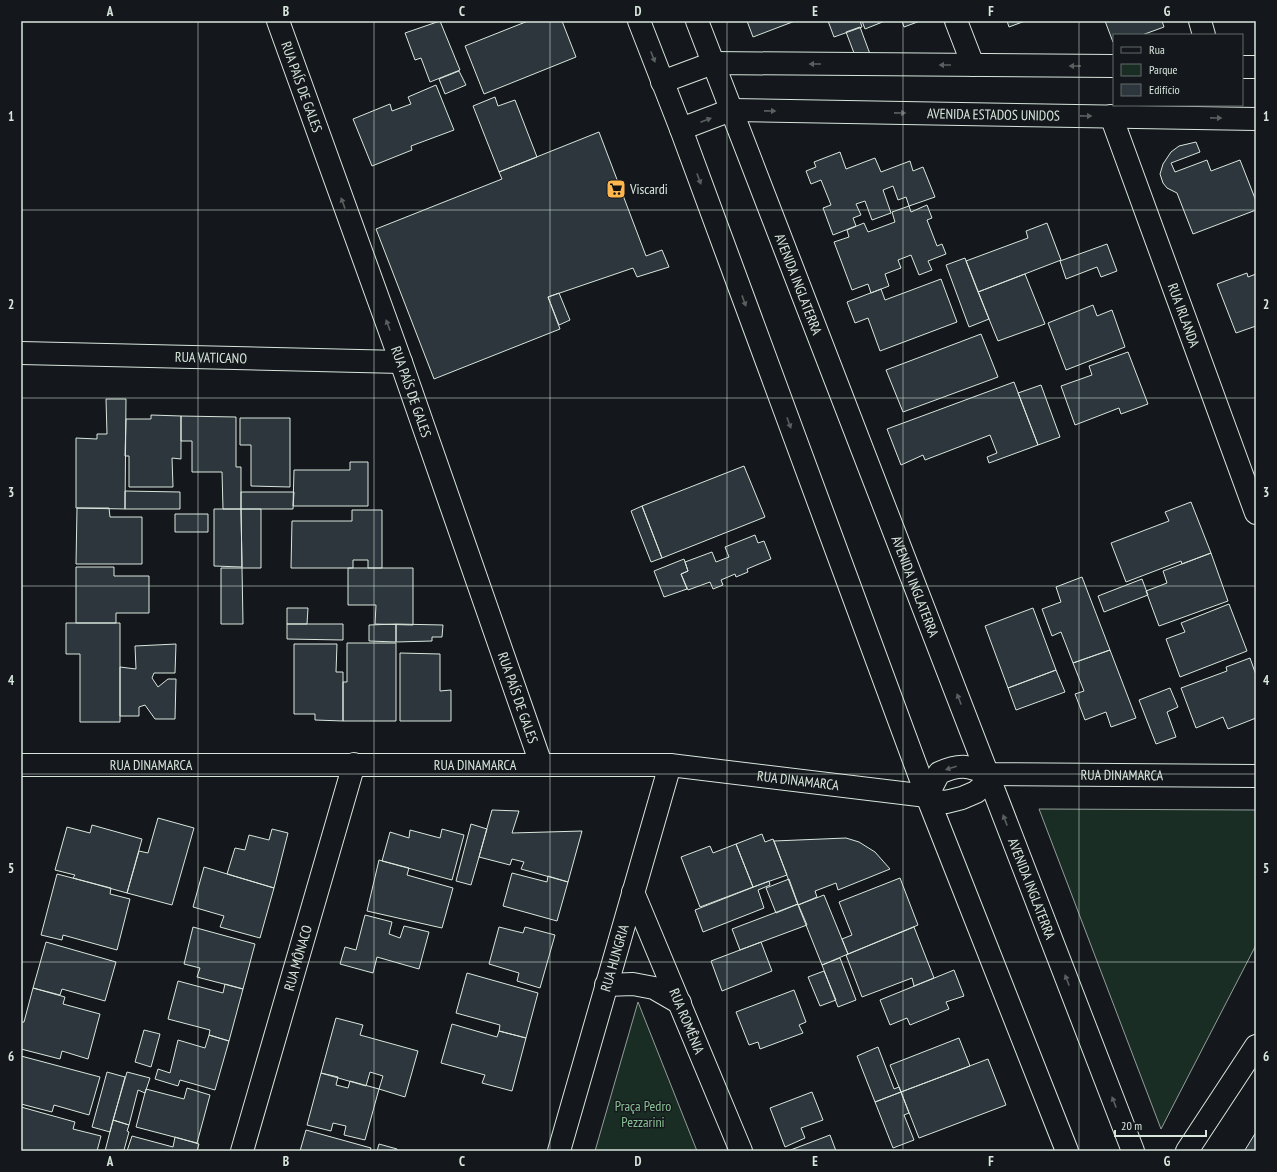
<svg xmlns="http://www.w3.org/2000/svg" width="1277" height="1172" viewBox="0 0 1277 1172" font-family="'PT Sans Narrow',sans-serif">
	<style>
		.green { fill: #1a2d24; stroke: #939e99 }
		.building { fill: #2c363c; stroke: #d8e6dc }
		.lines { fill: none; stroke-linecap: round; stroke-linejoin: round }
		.minor-casing { stroke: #d8e6dc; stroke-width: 24 }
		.tertiary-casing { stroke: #d8e6dc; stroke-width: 24 }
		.secondary-casing { stroke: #d8e6dc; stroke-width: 24 }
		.minor { stroke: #14181c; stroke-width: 22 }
		.tertiary { stroke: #14181c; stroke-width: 22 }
		.secondary { stroke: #14181c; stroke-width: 22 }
		.oneway { fill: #59605f }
		.grid { fill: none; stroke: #d8e6dc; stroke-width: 1; stroke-opacity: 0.55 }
		.labels { text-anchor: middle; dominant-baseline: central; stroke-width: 3; stroke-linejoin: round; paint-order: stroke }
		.street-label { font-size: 14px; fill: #d8e6dc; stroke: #14181c }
		.poi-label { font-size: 14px; fill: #d8e6dc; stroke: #14181c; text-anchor: start }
		.park-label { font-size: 14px; fill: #8ac095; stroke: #14181c }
		.neatline { fill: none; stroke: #d8e6dc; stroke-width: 1.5 }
		.grid-label { font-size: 13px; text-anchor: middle; font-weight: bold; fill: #d8e6dc }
	</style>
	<rect width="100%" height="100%" fill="#14181c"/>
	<path class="green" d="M1039,809L1256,810V945L1161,1129Z
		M638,1002L697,1151H595Z"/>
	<path class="building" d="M440,21L460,70L430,82L421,58L415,60L405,33Z
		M528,21H562L576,57L484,94L465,46Z
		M747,21H795L753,37Z
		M828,21H860L862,27L834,37Z
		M862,21H885L865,29Z
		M902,21H920L904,27Z
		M1007,21H1025L1009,27Z
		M1105,21H1162L1164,27L1142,35H1114L1113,42Z
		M860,27L870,54L854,53L846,32Z
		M459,71L466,85L445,94L439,79Z
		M436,85L454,130L411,146L412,150L372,166L353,119L390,104L392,111L411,104L408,97Z
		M495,97L498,106L515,100L537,157L499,172L473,106Z
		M599,132L646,256L662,250L669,267L637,277L633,268L548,297L560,329L434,379L376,229L502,179L499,172Z
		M1196,142L1200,152L1171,163L1175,172L1207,160L1211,171L1240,160L1256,201V210L1193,234L1177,193L1167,188L1163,183L1160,174L1163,164L1171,152L1179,146Z
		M840,152L846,169L875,158L881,172L910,161L913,171L923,167L935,197L909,206L906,197L898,200L893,186L883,190L891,213L872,220L865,201L856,204L861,215L853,218L856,226L833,235L823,208L831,205L821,180L811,184L806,171L816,167L814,162Z
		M927,205L932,218L927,220L937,246L942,244L946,254L928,261L932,270L919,275L911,255L898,260L901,268L885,274L889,286L871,293L868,284L852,290L834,242L849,237L847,230L864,223L868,232L895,222L892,212L909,206L911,212Z
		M1047,223L1061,260L978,292L966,261L1028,238L1026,231Z
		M1107,244L1117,271L1101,277L1097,267L1066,279L1060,261Z
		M965,258L989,319L969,327L946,265Z
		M1247,273L1248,277L1256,274V326L1236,333L1217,284Z
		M1025,274L1045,324L998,341L978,292Z
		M941,279L957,322L880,351L868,318L855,323L847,302L881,289L885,300Z
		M559,293L570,320L559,325L548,297Z
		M1093,305L1097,316L1112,310L1125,347L1066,370L1048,323Z
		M981,334L998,377L903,412L886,370Z
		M1128,352L1148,404L1121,414L1119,408L1075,425L1061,386L1092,375L1089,366Z
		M1014,382L1038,445L989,463L987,457L997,453L990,435L925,460L923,455L901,465L887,429Z
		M1041,385L1060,437L1038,445L1018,393Z
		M106,399H126L125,509L76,508V438L97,439V434H107Z
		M151,415L181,416V459L172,458L173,487H129V456H125L126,419H151Z
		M181,416L236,417V467H241V509H223L222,472H192V441H181Z
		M240,418H290V487L251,486V445H240Z
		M350,462H368V506H293L294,470H350Z
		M744,466L765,517L662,558L642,506Z
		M125,491L180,492V509H125Z
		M241,492H294L293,509H241Z
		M1191,502L1211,553L1182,564L1181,561L1126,582L1111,543L1169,521L1165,512Z
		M642,506L662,558L651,562L631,511Z
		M77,508H109L110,517H142V564H76Z
		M214,509H241L242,567L214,566Z
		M241,509H261V568H242Z
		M352,510H382V568H368V560H353V568H291L292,521H352Z
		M175,514H208V532H175Z
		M755,535L758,543L764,541L771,559L747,569L748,572L736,577L735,574L721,580L723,585L713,589L710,582L688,590L681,574L688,571L685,562L712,552L716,562L729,557L725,547Z
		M1211,553L1228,601L1159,626L1146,591L1167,583L1163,571Z
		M684,559L688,571L681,574L687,589L664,597L654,571Z
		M76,567H114V576H149V613H116V623H76Z
		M221,568H242L243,624H221Z
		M348,568H413V625L375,624L376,605H348Z
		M1082,577L1110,650L1073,663L1061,632L1052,636L1042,609L1061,602L1056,587Z
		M1142,579L1148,595L1104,612L1098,596Z
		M1229,604L1247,651L1180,677L1166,639L1185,632L1181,623Z
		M287,608H308L307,624H287Z
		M1033,608L1056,670L1008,688L985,626Z
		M66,623H120V722H80V654H66Z
		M287,624H343V640L287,639Z
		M396,624L443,625L442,637H432V641L396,642Z
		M396,624V642L369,641V625Z
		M347,643H396V721H343V682H347Z
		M176,644L175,673H154L152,678L158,687L168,679H176L175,719H155L145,705L139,707V716H120V667L136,669L135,646Z
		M294,644H337L336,672H343V721L315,720V714H294Z
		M1110,650L1136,718L1111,727L1106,712L1085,720L1075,694L1084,691L1073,663Z
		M400,653L440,654V691L451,690V721H400Z
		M1250,658L1256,675V718L1228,729L1223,717L1196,728L1181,688L1227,671L1226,667Z
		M1056,670L1065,692L1016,710L1008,688Z
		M1170,688L1178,707L1167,712L1176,737L1156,744L1139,700Z
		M492,810L519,811L512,833L582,831L568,882L521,869L524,862L512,859L510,865L479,857Z
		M158,818L194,828L172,905L127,893L139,851L148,853Z
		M471,824L487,829L471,885L456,881Z
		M92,825L142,839L127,893L73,878L75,875L55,870L67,827L90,833Z
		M272,829L288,833L274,888L227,874L235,848L245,850L249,835L269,840Z
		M442,829L464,835L452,880L382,861L390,832L409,838L410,830L440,838Z
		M762,834L765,842L773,839L787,875L753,887L736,844Z
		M846,838L859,842L875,852L890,869L838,890L836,883L815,891L817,897L798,905L774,841Z
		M736,844L753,887L700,907L681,857L710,846L713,853Z
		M379,860L409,868L407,875L453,888L442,928L367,911Z
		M204,867L274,888L260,938L220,927L224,916L193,907Z
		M512,873L547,882L548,876L568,882L557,921L503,906Z
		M57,874L111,888L110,894L130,899L117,950L63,935L62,940L41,935Z
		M900,878L918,925L848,954L842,939L852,935L839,902Z
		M789,879L798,904L776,913L766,888Z
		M769,881L770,885L758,890L764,908L703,932L695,910Z
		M824,895L848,954L822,965L798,905Z
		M798,904L807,925L740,950L732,929Z
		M365,915L392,922L389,934L400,938L404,926L429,932L419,969L377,957L373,973L340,964L345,947L356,950Z
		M193,927L255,944L243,989L197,977L200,968L184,964Z
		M499,927L523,933L525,927L555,935L540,988L517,981L519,973L489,964Z
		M914,927L934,978L914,986L912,978L862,997L846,955Z
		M46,942L116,962L105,1001L62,989L60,995L33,988Z
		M761,942L772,971L722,991L711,961Z
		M840,958L856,1000L838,1007L822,965Z
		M954,970L964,996L946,1002L949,1009L910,1025L907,1018L890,1025L880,1000Z
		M824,971L836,1000L820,1006L808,977Z
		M467,973L538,993L526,1038L499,1031L500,1025L456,1013Z
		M178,981L223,993L225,984L243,989L229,1041L209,1035L210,1030L168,1019Z
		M33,988L65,997L63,1004L100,1014L88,1059L62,1051L60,1059L21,1049V1022H24Z
		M794,990L806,1022L799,1025L803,1033L760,1049L758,1042L749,1045L736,1012Z
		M336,1018L363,1025L360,1035L418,1051L405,1097L379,1089L383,1076L370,1072L366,1086L321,1073Z
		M452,1024L497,1037L499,1031L526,1038L512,1091L482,1083L485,1075L441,1063Z
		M144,1030L160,1034L151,1067L135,1062Z
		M209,1035L229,1041L215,1090L180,1080L178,1086L155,1079L158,1069L170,1073L178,1040L205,1048Z
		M959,1038L970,1066L901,1092L890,1065Z
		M878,1047L894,1089L899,1087L901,1092L875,1102L857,1056Z
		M21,1056L100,1077L89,1115L54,1105L52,1112L21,1104Z
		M988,1059L1006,1105L919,1138L901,1092Z
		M107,1072L125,1077L110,1132L92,1127Z
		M127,1072L150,1078L145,1093L138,1090L129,1125L113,1120Z
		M321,1073L338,1077L336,1085L348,1088L350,1081L379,1089L365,1140L344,1135L346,1126L333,1123L331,1131L307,1125Z
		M187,1088L210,1095L197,1143L136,1127L146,1089L184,1099Z
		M812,1092L823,1120L801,1128L805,1138L785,1147L770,1108Z
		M901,1092L909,1113L904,1115L914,1140L893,1148L875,1102Z
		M21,1107L75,1122L73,1129L101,1136L97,1151H21Z
		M113,1120L129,1125L127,1131L129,1132L124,1150L105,1151Z
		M306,1130L371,1148L370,1151H300Z
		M1256,1132V1151H1247L1245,1150Z
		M830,1135L836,1151H788Z
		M132,1136L173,1147L175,1137L199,1144L197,1151H127Z
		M379,1144L397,1149V1151H377Z"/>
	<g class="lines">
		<g class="minor-casing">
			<g id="minor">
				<path id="s1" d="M278,21L401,362L541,764"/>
				<path d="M956,21L973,65"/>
				<path d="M1200,21L1204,35"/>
				<path id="s2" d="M1111,116L1256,513"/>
				<path id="s3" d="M21,353L401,362"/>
				<path id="s4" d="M21,765H670L927,796L936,801L946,802L962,798L976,792L984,785L988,774"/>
				<path id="s5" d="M927,796L939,773C959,764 968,765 988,774L1256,776"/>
				<path id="s6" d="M633,892L741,1151"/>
				<path d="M606,985L633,984L654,988L680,1003"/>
				<path id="s7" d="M242,1151L354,764"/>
				<path id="s8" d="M559,1151L670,765"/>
				<path d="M1187,1151L1256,1046"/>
			</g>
		</g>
		<g class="tertiary-casing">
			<g id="tertiary">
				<path d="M1242,67H1256"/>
				<path d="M662,82L713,63L1114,66"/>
				<path id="s9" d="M681,129L731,110L1256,119"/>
			</g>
		</g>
		<g class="secondary-casing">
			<g id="secondary">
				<path d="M639,21L681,129L927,796L1067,1151"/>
				<path id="s10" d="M697,21L1133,1151"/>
			</g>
		</g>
		<use href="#minor" class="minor"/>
		<use href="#tertiary" class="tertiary"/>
		<use href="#secondary" class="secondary"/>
	</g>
	<defs><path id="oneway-solid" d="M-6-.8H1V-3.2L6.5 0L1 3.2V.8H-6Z"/></defs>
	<g class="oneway">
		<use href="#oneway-solid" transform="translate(653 57) rotate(69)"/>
		<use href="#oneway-solid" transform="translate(815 64) rotate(-180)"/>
		<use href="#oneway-solid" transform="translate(945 65) rotate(-180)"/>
		<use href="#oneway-solid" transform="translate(1075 66) rotate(-180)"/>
		<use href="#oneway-solid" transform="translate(770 111) rotate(1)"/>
		<use href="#oneway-solid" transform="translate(900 113) rotate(1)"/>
		<use href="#oneway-solid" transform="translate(1086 116) rotate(1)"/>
		<use href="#oneway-solid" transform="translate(1216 118) rotate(1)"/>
		<use href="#oneway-solid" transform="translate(706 120) rotate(-21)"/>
		<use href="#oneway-solid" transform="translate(699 179) rotate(70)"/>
		<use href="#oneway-solid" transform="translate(343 203) rotate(-110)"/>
		<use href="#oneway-solid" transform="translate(744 301) rotate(70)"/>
		<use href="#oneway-solid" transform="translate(388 325) rotate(-110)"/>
		<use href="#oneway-solid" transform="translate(789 423) rotate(70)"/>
		<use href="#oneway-solid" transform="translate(959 699) rotate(-111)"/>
		<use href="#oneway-solid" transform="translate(951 768) rotate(163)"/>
		<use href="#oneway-solid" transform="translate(1005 820) rotate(-111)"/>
		<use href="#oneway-solid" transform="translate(1067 980) rotate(-111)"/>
		<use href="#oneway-solid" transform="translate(1114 1102) rotate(-111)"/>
	</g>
	<path class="grid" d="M198,21V1151M374,21V1151M550,21V1151M727,21V1151M903,21V1151M1079,21V1151M21,210H1256M21,398H1256M21,586H1256M21,774H1256M21,962H1256"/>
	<defs>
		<g id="supermarket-square" transform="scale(1)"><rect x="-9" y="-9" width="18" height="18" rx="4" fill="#ffb74d" stroke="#14181c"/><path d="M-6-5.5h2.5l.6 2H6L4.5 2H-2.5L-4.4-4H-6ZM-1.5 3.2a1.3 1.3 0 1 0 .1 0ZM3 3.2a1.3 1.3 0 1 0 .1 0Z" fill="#111"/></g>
	</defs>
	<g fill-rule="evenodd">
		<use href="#supermarket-square" x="616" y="189"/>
	</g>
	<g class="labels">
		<g class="street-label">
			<text stroke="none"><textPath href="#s1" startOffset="70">RUA PAÍS DE GALES</textPath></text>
			<text stroke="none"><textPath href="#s9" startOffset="316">AVENIDA ESTADOS UNIDOS</textPath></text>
			<text stroke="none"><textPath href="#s10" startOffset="282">AVENIDA INGLATERRA</textPath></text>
			<text stroke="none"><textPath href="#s2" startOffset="212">RUA IRLANDA</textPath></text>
			<text stroke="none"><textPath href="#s3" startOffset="190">RUA VATICANO</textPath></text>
			<text stroke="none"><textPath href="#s1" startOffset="394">RUA PAÍS DE GALES</textPath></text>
			<text stroke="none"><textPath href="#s10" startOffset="606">AVENIDA INGLATERRA</textPath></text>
			<text stroke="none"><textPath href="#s1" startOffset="718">RUA PAÍS DE GALES</textPath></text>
			<text stroke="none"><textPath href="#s4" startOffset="454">RUA DINAMARCA</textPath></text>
			<text stroke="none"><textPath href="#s4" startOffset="130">RUA DINAMARCA</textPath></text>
			<text stroke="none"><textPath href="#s5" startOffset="211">RUA DINAMARCA</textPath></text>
			<text stroke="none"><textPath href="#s4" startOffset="778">RUA DINAMARCA</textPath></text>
			<text stroke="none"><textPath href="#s10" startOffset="930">AVENIDA INGLATERRA</textPath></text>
			<text stroke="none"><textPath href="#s7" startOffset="201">RUA MÔNACO</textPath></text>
			<text stroke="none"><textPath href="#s8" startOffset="201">RUA HUNGRIA</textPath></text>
			<text stroke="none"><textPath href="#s6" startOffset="140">RUA ROMÊNIA</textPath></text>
		</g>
		<g class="poi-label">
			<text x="630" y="189">Viscardi</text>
		</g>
		<g class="park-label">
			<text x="643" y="1106">Praça Pedro<tspan x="643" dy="16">Pezzarini</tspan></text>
		</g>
	</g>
	<rect width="1277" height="1172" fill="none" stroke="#14181c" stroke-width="44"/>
	<rect x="1113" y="34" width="130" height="72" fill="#14181c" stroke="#626a69"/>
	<rect x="1121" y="47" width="20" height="6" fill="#14181c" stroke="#626a69"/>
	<text x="1149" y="54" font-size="12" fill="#d8e6dc">Rua</text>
	<rect x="1121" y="64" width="20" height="12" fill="#1a2d24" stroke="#626a69"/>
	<text x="1149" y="74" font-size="12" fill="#d8e6dc">Parque</text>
	<rect x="1121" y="84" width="20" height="12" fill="#2c363c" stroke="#626a69"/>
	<text x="1149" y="94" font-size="12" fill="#d8e6dc">Edifício</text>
	<path d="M1115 1130v6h91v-6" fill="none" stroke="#d8e6dc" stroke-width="2"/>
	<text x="1121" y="1130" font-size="12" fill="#d8e6dc" stroke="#14181c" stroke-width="3" paint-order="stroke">20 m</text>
	<rect x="22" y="22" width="1233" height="1128" class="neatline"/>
	<g class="grid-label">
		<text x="110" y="16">A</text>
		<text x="286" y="16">B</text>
		<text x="462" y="16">C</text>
		<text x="638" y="16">D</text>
		<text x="815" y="16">E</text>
		<text x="991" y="16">F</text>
		<text x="1167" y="16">G</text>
		<text x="11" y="121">1</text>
		<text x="1266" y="121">1</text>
		<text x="11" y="309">2</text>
		<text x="1266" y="309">2</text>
		<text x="11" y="497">3</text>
		<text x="1266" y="497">3</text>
		<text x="11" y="685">4</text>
		<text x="1266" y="685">4</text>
		<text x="11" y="873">5</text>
		<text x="1266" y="873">5</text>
		<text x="11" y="1061">6</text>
		<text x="1266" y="1061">6</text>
		<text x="110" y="1166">A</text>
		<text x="286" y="1166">B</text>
		<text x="462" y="1166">C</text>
		<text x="638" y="1166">D</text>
		<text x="815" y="1166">E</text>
		<text x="991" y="1166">F</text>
		<text x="1167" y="1166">G</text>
	</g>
</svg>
